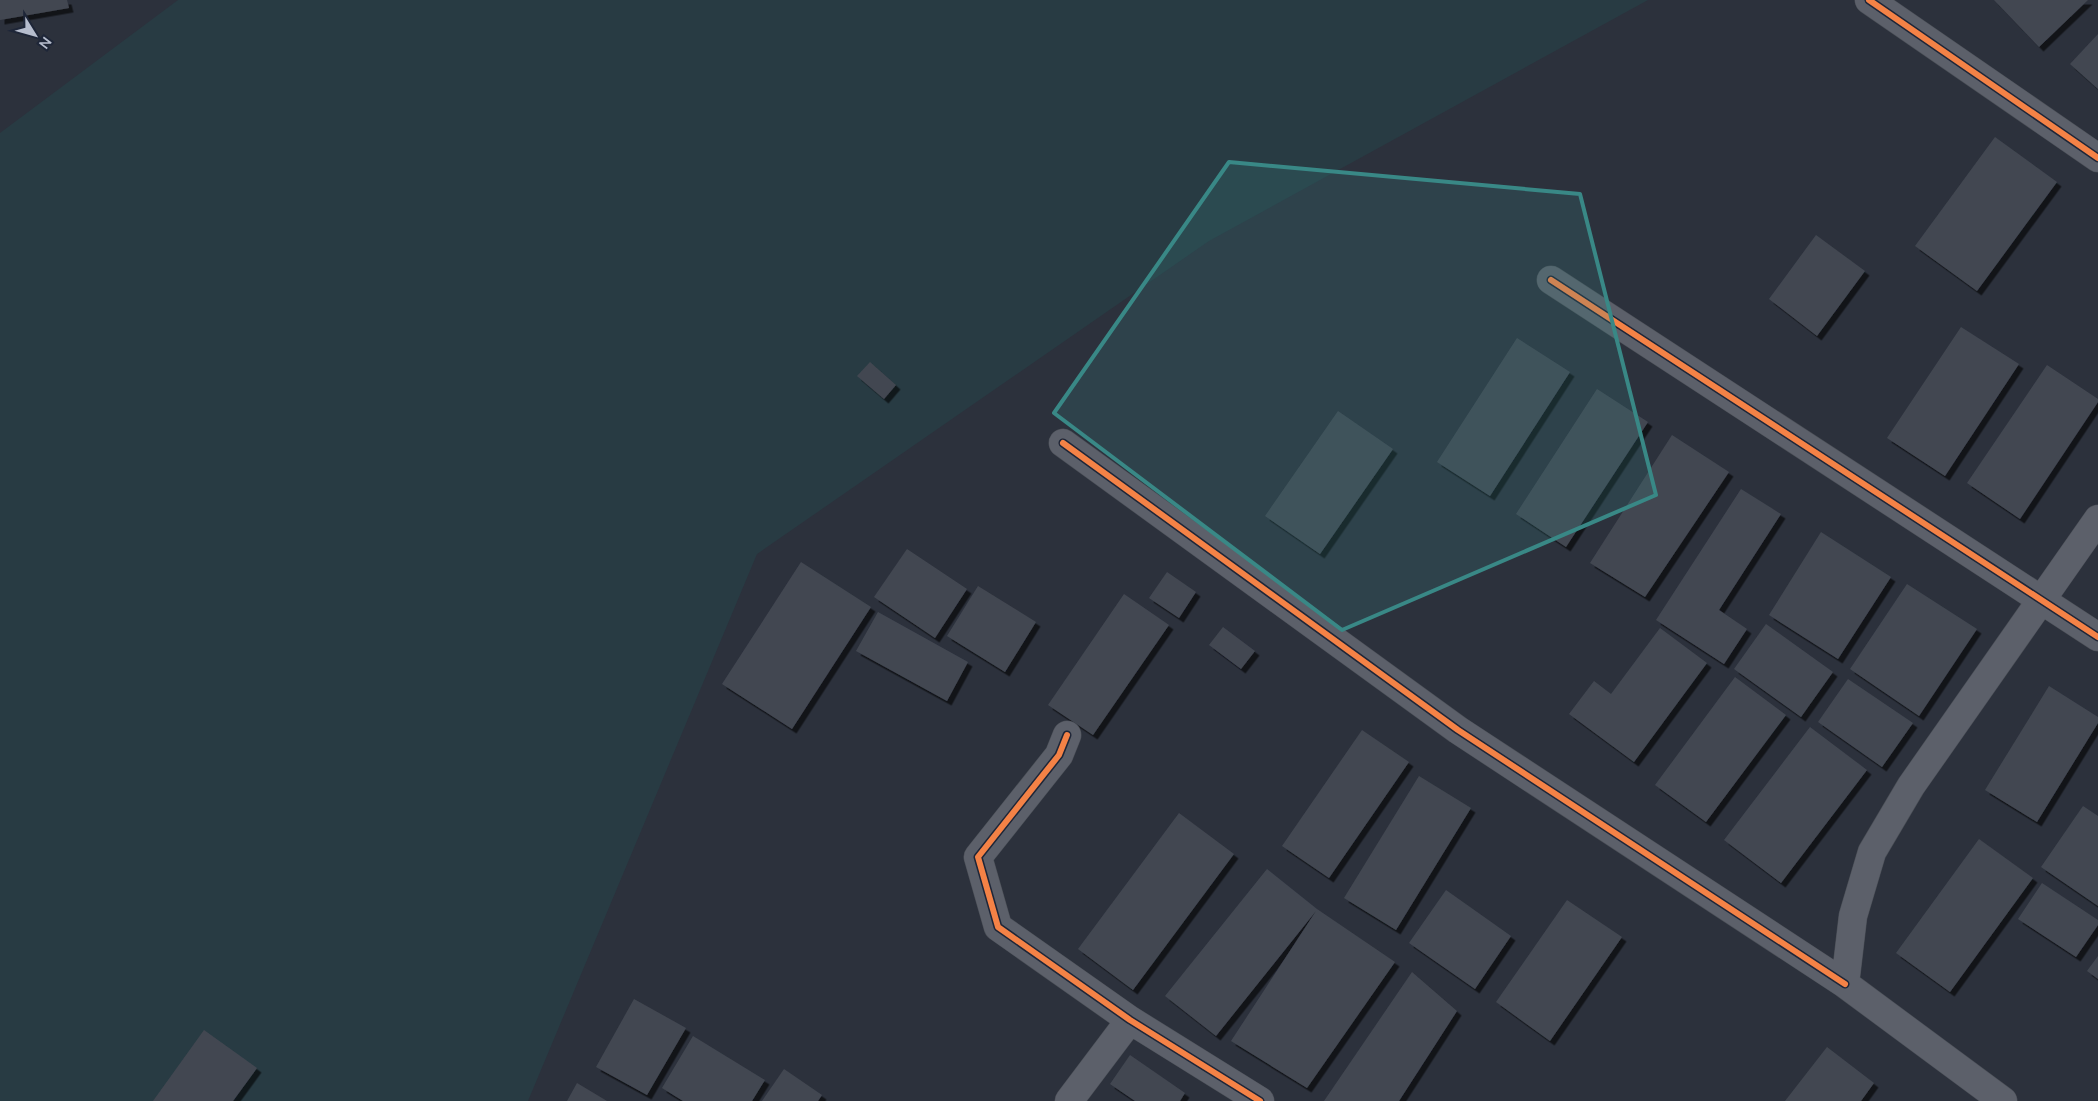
<svg xmlns="http://www.w3.org/2000/svg" width="2098" height="1101" viewBox="0 0 2098 1101" font-family="'Nunito Sans',sans-serif">
	<style>
		.green { fill: #283b43 }
		.building { fill: #424751; filter: url(#shadow) }
		.lines { fill: none; stroke-linecap: round; stroke-linejoin: round }
		.minor-casing { stroke: #4a4e56; stroke-width: 29 }
		.minor { stroke: #5c606a; stroke-width: 28 }
		.cycleway-casing { stroke: #1e2638; stroke-width: 9 }
		.cycleway { stroke: #f48246; stroke-width: 6 }
		.marked { fill: #398886; fill-opacity: 0.2; stroke: #398886; stroke-width: 4; stroke-linejoin: round }
	</style>
	<defs>
		<filter id="shadow"><feDropShadow dx="4.5" dy="4.5" stdDeviation="0" flood-color="#0009"/></filter>
	</defs>
	<rect width="100%" height="100%" fill="#2c313c"/>
	<path class="green" d="M178,0H1648L1209,241L757,554L528,1101H0V133Z"/>
	<path class="building" d="M0,0H67L69,8L0,20Z
		M1994,0H2088L2039,47Z
		M2098,34V89L2070,64Z
		M1995,137L2057,182L1977,291L1915,246Z
		M1816,235L1865,271L1817,336L1769,299Z
		M1961,327L2019,364L1945,476L1887,438Z
		M1517,338L1570,372L1490,496L1437,462Z
		M870,362L896,385L884,399L857,376Z
		M2047,365L2098,399V402L2020,519L1967,483Z
		M1597,389L1648,422L1566,547L1516,514Z
		M1338,411L1393,449L1320,554L1265,516Z
		M1672,435L1729,472L1645,597L1590,563Z
		M1741,489L1781,514L1719,610L1747,629L1724,664L1656,620Z
		M1821,532L1891,577L1838,659L1769,615Z
		M907,549L967,589L935,638L874,597Z
		M801,562L871,607L792,729L722,684Z
		M1167,572L1196,592L1179,618L1149,598Z
		M1907,584L1977,629L1919,716L1850,669Z
		M978,586L1036,622L1005,672L947,636Z
		M1124,594L1169,625L1093,735L1048,705Z
		M878,612L968,662L947,701L856,651Z
		M1766,624L1833,672L1801,717L1734,669Z
		M1223,627L1255,651L1241,669L1209,645Z
		M1660,628L1707,663L1634,762L1569,714L1594,681L1611,694Z
		M1735,677L1786,715L1706,822L1655,785Z
		M1848,679L1913,723L1882,767L1818,722Z
		M2049,686L2098,717V723L2037,822L1985,790Z
		M1810,727L1867,770L1781,883L1724,840Z
		M1362,730L1409,762L1329,878L1282,846Z
		M1419,776L1471,808L1396,930L1344,898Z
		M2083,806L2098,816V906L2041,867Z
		M1179,813L1234,854L1133,990L1078,949Z
		M1979,839L2033,878L1950,992L1896,953Z
		M1267,869L1317,909L1395,962L1307,1088L1231,1041L1316,911L1216,1036L1165,996Z
		M2042,883L2098,920V925L2076,957L2018,919Z
		M1446,890L1511,936L1475,989L1409,943Z
		M1567,900L1622,937L1550,1041L1496,1002Z
		M2098,956V979L2087,971Z
		M1412,972L1457,1011L1399,1101H1324Z
		M634,999L686,1028L647,1095L596,1067Z
		M204,1030L257,1068L233,1101H153Z
		M693,1036L765,1080L752,1101H683L662,1088Z
		M1827,1047L1874,1083L1861,1101H1785Z
		M1130,1055L1185,1093L1180,1101H1135L1110,1084Z
		M784,1069L822,1095L818,1101H762Z
		M577,1083L607,1101H567Z"/>
	<g class="lines">
		<g class="minor-casing">
			<path id="minor" d="M1869,0L2098,158
				M1551,280L2098,637
				M1063,443L1458,730L1845,984
				M1067,735L1059,755L978,857L998,927L1130,1020L1260,1101
				M1069,1101L1130,1020
				M2003,1101L1845,984L1853,916L1872,852L1911,786L2098,519"/>
		</g>
		<use href="#minor" class="minor"/>
		<g class="cycleway-casing">
			<path id="cycleway" d="M1869,0L2098,158
				M1551,280L2098,637
				M1063,443L1458,730L1845,984
				M1067,735L1059,755L978,857L998,927L1130,1020L1260,1101"/>
		</g>
		<use href="#cycleway" class="cycleway"/>
	</g>
	<path class="marked" d="M1229,162L1580,194L1656,495L1342,630L1054,413Z"/>
	<g transform="translate(35 35) rotate(127)" stroke="#1e2638" stroke-width="4" paint-order="stroke">
	<path d="M0-4L9 19L0 12L-9 19Z" fill="#b6bdcd"/>
	<text y="-8" font-size="14" font-weight="bold" text-anchor="middle" fill="#b6bdcd">N</text>
	</g>
</svg>
